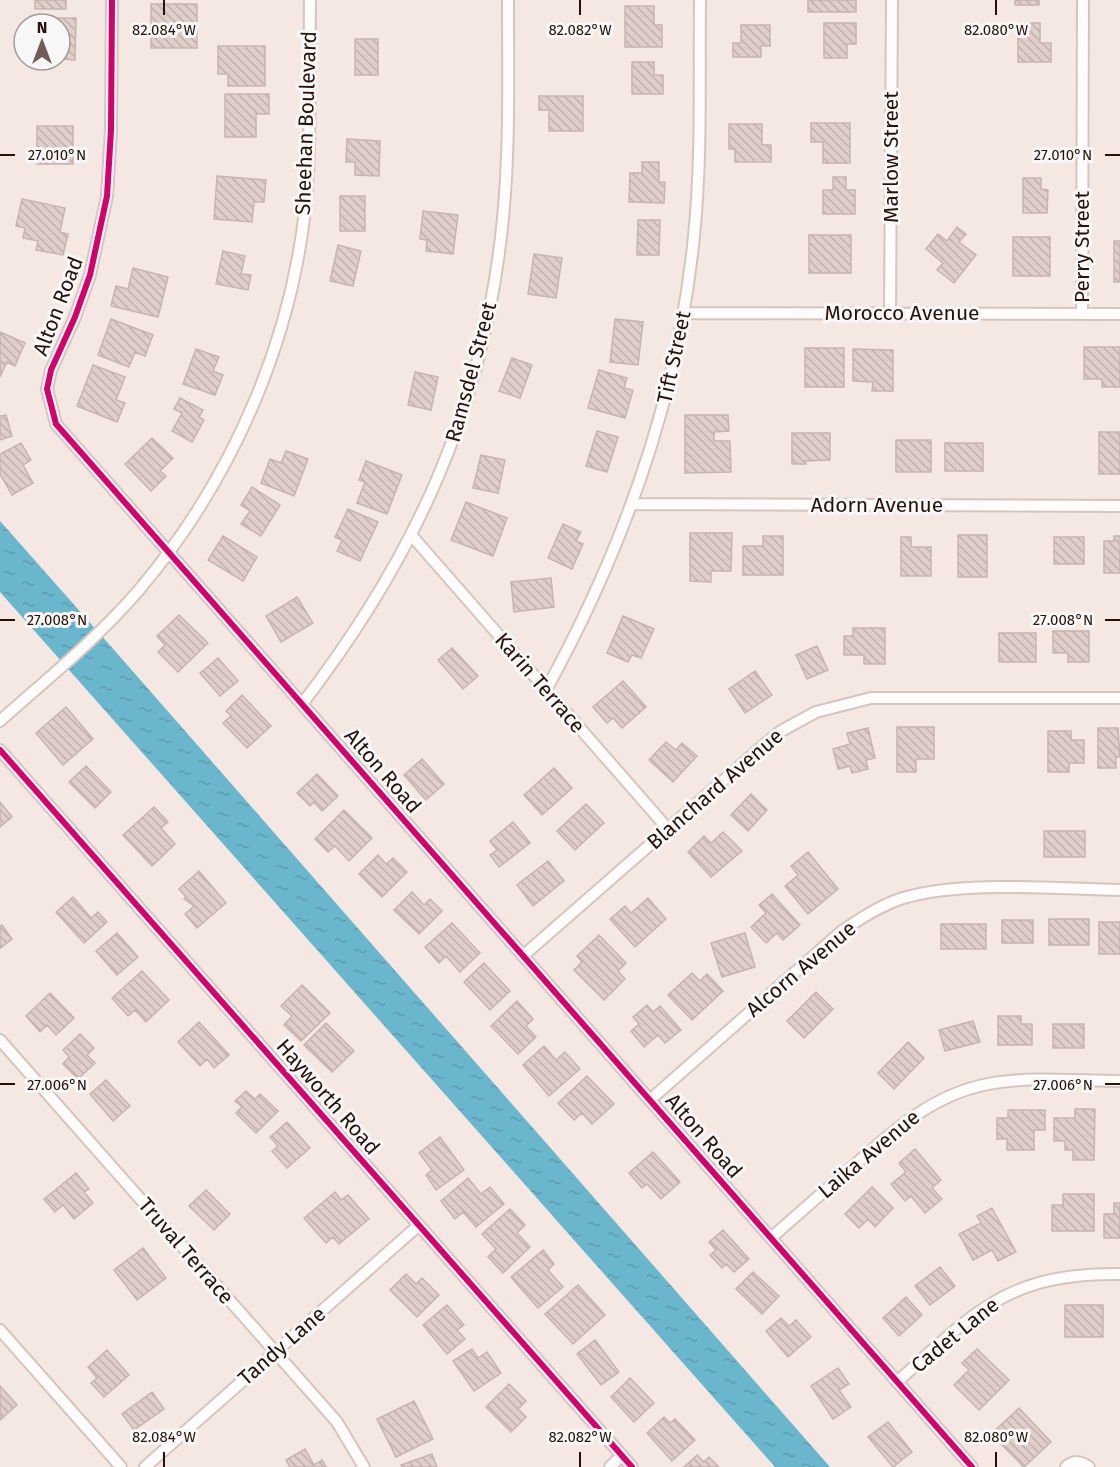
<svg xmlns="http://www.w3.org/2000/svg" width="1120" height="1467" viewBox="0 0 1120 1467" font-family="'Fira Sans',sans-serif">
	<style>
		.water { fill: url(#water-ripples) }
		.building { fill: url(#building-back-hatch); stroke: #c6b4b1; stroke-width: 1.5 }
		.lines { fill: none; stroke-linecap: round; stroke-linejoin: round }
		.street-casing { stroke: #d6c5be; stroke-width: 14 }
		.street { stroke: #fefcfb; stroke-width: 10 }
		.cycleway-casing { stroke: #f7f7f7; stroke-width: 10 }
		.cycleway { stroke: #d6006c; stroke-width: 6 }
		.ticks { fill: none; stroke: #27120a; stroke-width: 2 }
		.labels { text-anchor: middle; dominant-baseline: central; stroke-width: 6; stroke-linejoin: round; paint-order: stroke }
		.street-label { font-size: 21px; fill: #27120a; stroke: #f7f7f7 }
		.ticks-label { font-size: 15px; text-anchor: middle; fill: #27120a; stroke: #f7f7f7; stroke-width: 6; stroke-linejoin: round; paint-order: stroke }
	</style>
	<defs>
		<pattern id="water-ripples" width="26" height="14" patternUnits="userSpaceOnUse" patternTransform="scale(1.5)"><rect width="26" height="14" fill="#6ab7cd"/><path d="M2 4q2-2 4 0t4 0M15 11q2-2 4 0t4 0" fill="none" stroke="#5c9caf"/></pattern>
		<pattern id="building-back-hatch" width="6" height="6" patternUnits="userSpaceOnUse" patternTransform="scale(1.5)"><rect width="6" height="6" fill="#e0ceca"/><path d="M-1 5l2 2M0 0l6 6M5-1l2 2" fill="none" stroke="#c0b0ac"/></pattern>
	</defs>
	<rect width="100%" height="100%" fill="#f5e8e2"/>
	<path class="water" d="M0,521L115,651L830,1467H775L0,592Z"/>
	<path class="building" d="M35,0H66V9H35Z
		M808,0H856V12H808Z
		M1015,0H1039V5H1015Z
		M151,4H197V48H151Z
		M625,6H654V25H662V47H625Z
		M32,18H76L75,60L60,59V24H32Z
		M824,23H856V44H847V58H824Z
		M1018,23H1040V43H1051V62H1018Z
		M741,25H770V46H761V57H733V43H741Z
		M355,39H378V75H355Z
		M218,46H265V86H228V74H218Z
		M632,62H654V75H663V94H632Z
		M225,94H269V114H256V137H225Z
		M539,96H583V131H549V110H539Z
		M811,123H850V163H823V142H811Z
		M729,124H762V145H771V162H735V149H729Z
		M37,126H73V164H37Z
		M347,139L380,141L379,176L355,175V162H346Z
		M642,162H659V182H665L664,203L629,202L630,173H642Z
		M217,176L266,180L264,202H254L252,222L214,219Z
		M833,177H846V190H855V214H823V190H833Z
		M1023,178H1041V189L1048,190L1047,213H1023Z
		M340,196H365V231H340Z
		M22,199L65,208L60,232L68,234L63,255L36,250L38,241L23,238L25,228L16,226Z
		M423,211L458,215L453,254L426,251L427,240L420,239Z
		M638,220H660L659,255H637Z
		M957,227L966,234L959,242L976,255L954,283L937,270L943,263L926,249L938,234L947,241Z
		M809,235H851V273H809Z
		M1013,237H1050V276H1013Z
		M1114,241H1120V282H1114Z
		M338,245L361,251L353,286L330,281Z
		M223,251L245,256L241,274L251,275L248,290L216,284Z
		M534,254L562,258L556,298L528,294Z
		M133,268L168,277L158,317L111,306L116,286L128,289Z
		M111,319L153,335L145,356L135,352L129,367L98,355Z
		M615,319L643,322L638,365L610,362Z
		M0,332L25,343L15,366L7,362L0,377Z
		M1084,347H1120V387H1102V379H1084Z
		M805,348H844V387H805Z
		M196,349L219,357L213,371L223,375L215,395L183,384Z
		M853,349L893,350V391H872L873,382L853,381Z
		M512,358L532,365L520,398L499,391Z
		M93,365L125,377L116,400L125,403L117,422L77,406Z
		M599,370L627,378L624,388L633,390L625,418L588,408Z
		M415,372L438,377L431,410L408,405Z
		M180,398L203,410L199,417L204,420L192,442L172,431L182,413L174,409Z
		M6,415L12,436L0,440V416Z
		M685,415H728L729,431L714,432V441H730L731,472L685,473Z
		M597,431L618,437L607,472L586,466Z
		M1099,432H1120V474H1099Z
		M792,433H830V460L805,461L806,464H792Z
		M152,438L173,458L160,471L166,476L151,491L125,464Z
		M896,440H931V472H896Z
		M21,443L31,460L23,465L33,483L12,495L0,474V454Z
		M945,443H983V471H945Z
		M286,451L308,459L294,496L261,483L270,459L281,463Z
		M481,455L505,460L498,493L473,488Z
		M366,461L402,475L387,514L357,503L365,482L359,480Z
		M252,487L280,505L261,536L241,524L250,511L241,505Z
		M466,502L507,518L493,556L451,540Z
		M348,509L378,522L360,561L337,551L342,540L335,537Z
		M563,524L581,532L576,541L583,544L572,569L548,558Z
		M690,533H732L731,571H711V582L690,581Z
		M958,535H987V577H958Z
		M223,536L257,557L243,581L208,560Z
		M763,536H783V575H743V546H763Z
		M1114,536H1120V573H1104V541H1114Z
		M901,537H911V547H931V576H901Z
		M1054,537H1084V564H1054Z
		M551,578L554,607L514,612L511,582Z
		M297,597L313,623L281,642L266,616Z
		M179,615L208,643L178,672L158,652L165,645L157,636Z
		M623,616L654,629L641,658L632,655L628,662L607,653Z
		M853,628H885V664H864V655H844V636H853Z
		M1053,631H1089V662H1068V653H1053Z
		M999,633H1036V662H999Z
		M817,646L828,670L807,679L796,655Z
		M452,648L478,676L463,689L438,660Z
		M218,658L238,681L220,696L200,673Z
		M755,671L772,695L745,713L729,689Z
		M623,681L646,707L622,728L613,718L607,723L593,707Z
		M242,695L271,726L247,748L223,723L231,716L226,711Z
		M66,707L93,739L63,765L36,733Z
		M897,727H934V759H916V772H897Z
		M868,728L875,758L866,760L868,769L852,773L850,766L838,769L833,749L850,744L847,733Z
		M1098,728H1118L1120,757H1116V768H1098Z
		M1048,731H1071V740H1084V763H1069V772H1048Z
		M666,742L676,750L682,743L697,756L673,782L649,760Z
		M422,759L444,784L426,800L404,775Z
		M86,766L111,792L95,808L69,782Z
		M554,768L572,788L542,815L524,795Z
		M317,774L338,796L322,811L314,802L310,806L297,793Z
		M751,794L767,810L748,831L731,815Z
		M0,802L12,817L0,827Z
		M586,804L604,823L575,850L557,831Z
		M154,807L168,822L161,828L175,844L152,866L123,835Z
		M344,810L372,838L349,861L335,846L328,852L315,839Z
		M513,822L530,843L499,867L490,855L497,850L490,841Z
		M1044,831H1085V857H1044Z
		M723,832L742,851L711,877L688,852L704,836L711,843Z
		M808,852L838,889L808,914L785,886L798,875L791,866Z
		M378,855L386,864L393,858L407,872L382,897L359,874Z
		M548,861L564,881L533,906L517,885Z
		M199,871L226,903L197,928L185,914L194,906L184,899L186,897L179,889Z
		M412,892L424,905L430,899L442,911L419,934L394,910Z
		M772,894L800,925L783,940L777,933L766,943L751,927L766,913L759,905Z
		M73,897L91,918L98,912L107,922L84,943L56,912Z
		M648,898L666,919L635,947L610,919L625,906L631,913Z
		M1049,919H1089V945H1049Z
		M1002,920H1033V943H1002Z
		M1099,922H1120V954H1099Z
		M452,923L480,953L460,972L446,956L439,963L425,947Z
		M941,924H986V949H941Z
		M2,925L12,939L0,948V926Z
		M117,933L138,957L117,975L96,951Z
		M745,933L755,967L722,977L711,943Z
		M599,935L626,963L618,971L625,979L604,1000L574,970L582,962L577,956Z
		M484,963L510,991L490,1010L464,982Z
		M142,971L169,1000L146,1022L135,1010L128,1016L112,998Z
		M692,973L700,981L707,974L723,991L692,1020L668,995Z
		M302,985L330,1013L301,1041L284,1025L292,1016L281,1006Z
		M816,992L833,1009L804,1038L787,1021Z
		M50,993L74,1018L56,1035L47,1025L40,1032L26,1016Z
		M517,1001L533,1019L526,1026L536,1037L518,1054L491,1026Z
		M647,1005L653,1012L660,1006L681,1030L665,1043L658,1035L644,1047L631,1031L639,1024L633,1017Z
		M998,1016H1021V1024H1032V1045H998Z
		M973,1021L980,1042L945,1051L939,1030Z
		M199,1022L229,1055L214,1068L207,1059L200,1066L178,1042Z
		M326,1023L354,1051L332,1072L304,1045Z
		M1053,1024H1084V1048H1053Z
		M80,1034L94,1048L87,1055L95,1063L78,1079L63,1064L69,1057L63,1050Z
		M908,1042L924,1058L894,1089L878,1073Z
		M544,1046L556,1060L565,1052L580,1069L549,1096L523,1065Z
		M587,1076L614,1104L592,1124L582,1113L574,1120L558,1103Z
		M106,1080L130,1106L113,1121L90,1094Z
		M246,1091L255,1099L260,1094L278,1111L256,1133L236,1113L242,1107L235,1101Z
		M1075,1109H1095L1094,1160H1073V1150H1065V1141H1054V1118H1075Z
		M1008,1110H1045V1130H1034V1150H1007V1139H997V1118H1008Z
		M287,1122L310,1148L287,1168L272,1151L278,1146L270,1137Z
		M440,1137L464,1170L436,1190L426,1175L432,1170L419,1153Z
		M915,1149L941,1180L932,1188L942,1199L925,1213L911,1196L905,1201L891,1184L906,1172L899,1163Z
		M653,1152L680,1182L661,1199L647,1184L642,1188L629,1173Z
		M76,1173L89,1189L84,1192L93,1203L74,1219L63,1205L55,1212L44,1199Z
		M468,1178L481,1194L490,1187L504,1204L476,1227L463,1212L455,1219L441,1201Z
		M872,1187L893,1208L875,1227L868,1219L859,1228L845,1214Z
		M206,1190L230,1214L214,1230L189,1206Z
		M335,1192L341,1200L348,1195L369,1219L339,1244L333,1237L326,1243L304,1218Z
		M1063,1194H1094V1231H1052V1205H1063Z
		M1114,1203H1120V1238H1104V1214H1114Z
		M992,1208L1016,1252L998,1261L992,1250L973,1260L959,1234L981,1223L977,1216Z
		M510,1209L525,1225L517,1233L530,1247L503,1273L488,1257L496,1249L482,1234Z
		M723,1230L749,1259L734,1272L726,1264L722,1268L710,1255L716,1250L709,1242Z
		M143,1248L166,1278L137,1300L114,1270Z
		M543,1250L554,1264L548,1270L563,1287L538,1308L511,1277Z
		M940,1267L955,1286L930,1305L915,1286Z
		M753,1272L779,1296L762,1314L736,1289Z
		M406,1274L416,1284L422,1278L439,1295L417,1317L390,1290Z
		M578,1285L605,1315L573,1344L545,1314Z
		M906,1297L922,1315L899,1336L883,1318Z
		M447,1305L464,1325L457,1330L465,1339L447,1354L423,1325Z
		M1065,1305H1103V1337H1065Z
		M781,1318L789,1326L796,1320L811,1337L788,1357L766,1331Z
		M595,1340L619,1372L601,1385L577,1354Z
		M472,1349L478,1358L487,1352L501,1373L474,1391L453,1361Z
		M977,1349L1009,1380L979,1410L954,1385L969,1370L962,1363Z
		M107,1350L129,1375L104,1397L91,1383L97,1378L88,1367Z
		M838,1368L849,1384L839,1390L851,1407L833,1419L811,1386Z
		M630,1378L654,1403L634,1422L611,1397Z
		M509,1384L526,1401L518,1409L526,1417L511,1432L486,1407Z
		M0,1386L17,1405L0,1420Z
		M152,1392L164,1409L134,1430L122,1414Z
		M414,1401L433,1439L396,1457L377,1419Z
		M1019,1408L1051,1442L1024,1467L991,1434Z
		M664,1417L670,1423L675,1419L695,1440L672,1461L647,1433Z
		M888,1422L912,1452L893,1467L868,1437Z
		M305,1449L314,1465L322,1460L326,1467H290L286,1460Z
		M432,1454L437,1467H402L401,1465Z
		M697,1455L704,1462L709,1457L719,1467H684Z"/>
	<g class="lines">
		<g class="street-casing">
			<path id="street" d="M112,0L111,130L107,196L90,275L75,317L51,370L47,389L56,424L972,1467
				M684,313L1120,314
				M890,313L892,0
				M1082,314L1083,0
				M633,504L1120,506
				M412,536L668,829
				M546,690C624,548 678,398 694,236C702,158 699,79 700,0
				M302,704C416,556 485,405 503,218C510,146 508,73 508,0
				M0,721C47,679 98,638 139,590C237,474 300,325 308,173C311,115 309,57 310,0
				M0,750L632,1467
				M524,955L765,744L781,731L816,712L871,698H1120
				M0,1040L337,1422L364,1467
				M651,1099L842,931C861,918 881,905 903,898C964,880 1055,889 1120,890
				M771,1238C797,1215 823,1192 850,1169C892,1132 931,1095 988,1084C1030,1076 1077,1081 1120,1081
				M0,1330L121,1467
				M897,1382C976,1311 1008,1273 1120,1274
				M145,1467L419,1225
				M610,1467L622,1455
				M1066,1467C1073,1460 1081,1461 1089,1467"/>
		</g>
		<use href="#street" class="street"/>
		<g class="cycleway-casing">
			<path id="cycleway" d="M112,0L111,130L107,196L90,275L75,317L51,370L47,389L56,424L972,1467
				M0,750L632,1467"/>
		</g>
		<use href="#cycleway" class="cycleway"/>
	</g>
	<path class="ticks" d="M164,0V15M580,0V15M996,0V15M0,155H15M1105,155H1120M0,620H15M1105,620H1120M0,1084H15M1105,1084H1120M164,1452V1467M580,1452V1467M996,1452V1467"/>
	<g class="labels">
		<g class="street-label">
			<text transform="translate(306 123) rotate(-88)">Sheehan Boulevard</text>
			<text transform="translate(891 157) rotate(-90)">Marlow Street</text>
			<text transform="translate(1082 247) rotate(-90)">Perry Street</text>
			<text transform="translate(58 306) rotate(-69)">Alton Road</text>
			<text x="902" y="313">Morocco Avenue</text>
			<text transform="translate(674 357) rotate(-78)">Tift Street</text>
			<text transform="translate(471 372) rotate(-75)">Ramsdel Street</text>
			<text x="877" y="505">Adorn Avenue</text>
			<text transform="translate(540 683) rotate(49)">Karin Terrace</text>
			<text transform="translate(383 771) rotate(49)">Alton Road</text>
			<text transform="translate(715 789) rotate(-41)">Blanchard Avenue</text>
			<text transform="translate(801 969) rotate(-40)">Alcorn Avenue</text>
			<text transform="translate(328 1097) rotate(49)">Hayworth Road</text>
			<text transform="translate(704 1136) rotate(49)">Alton Road</text>
			<text transform="translate(869 1154) rotate(-40)">Laika Avenue</text>
			<text transform="translate(186 1251) rotate(49)">Truval Terrace</text>
			<text transform="translate(955 1335) rotate(-39)">Cadet Lane</text>
			<text transform="translate(282 1346) rotate(-41)">Tandy Lane</text>
		</g>
	</g>
	<g class="ticks-label">
		<text x="164" y="35">82.084°W</text>
		<text x="580" y="35">82.082°W</text>
		<text x="996" y="35">82.080°W</text>
		<text x="57" y="160">27.010°N</text>
		<text x="1063" y="160">27.010°N</text>
		<text x="57" y="625">27.008°N</text>
		<text x="1063" y="625">27.008°N</text>
		<text x="57" y="1090">27.006°N</text>
		<text x="1063" y="1090">27.006°N</text>
		<text x="164" y="1442">82.084°W</text>
		<text x="580" y="1442">82.082°W</text>
		<text x="996" y="1442">82.080°W</text>
	</g>
	<g transform="translate(42 42)"><circle r="28" fill="#f7f7f7" stroke="#a49b98" stroke-width="1.5"/>
	<path d="M0-4.5L10 22L0 15L-10 22Z" fill="#6f5d56"/>
	<text y="-9" font-size="16" font-weight="bold" text-anchor="middle" fill="#27120a">N</text>
	</g>
</svg>
